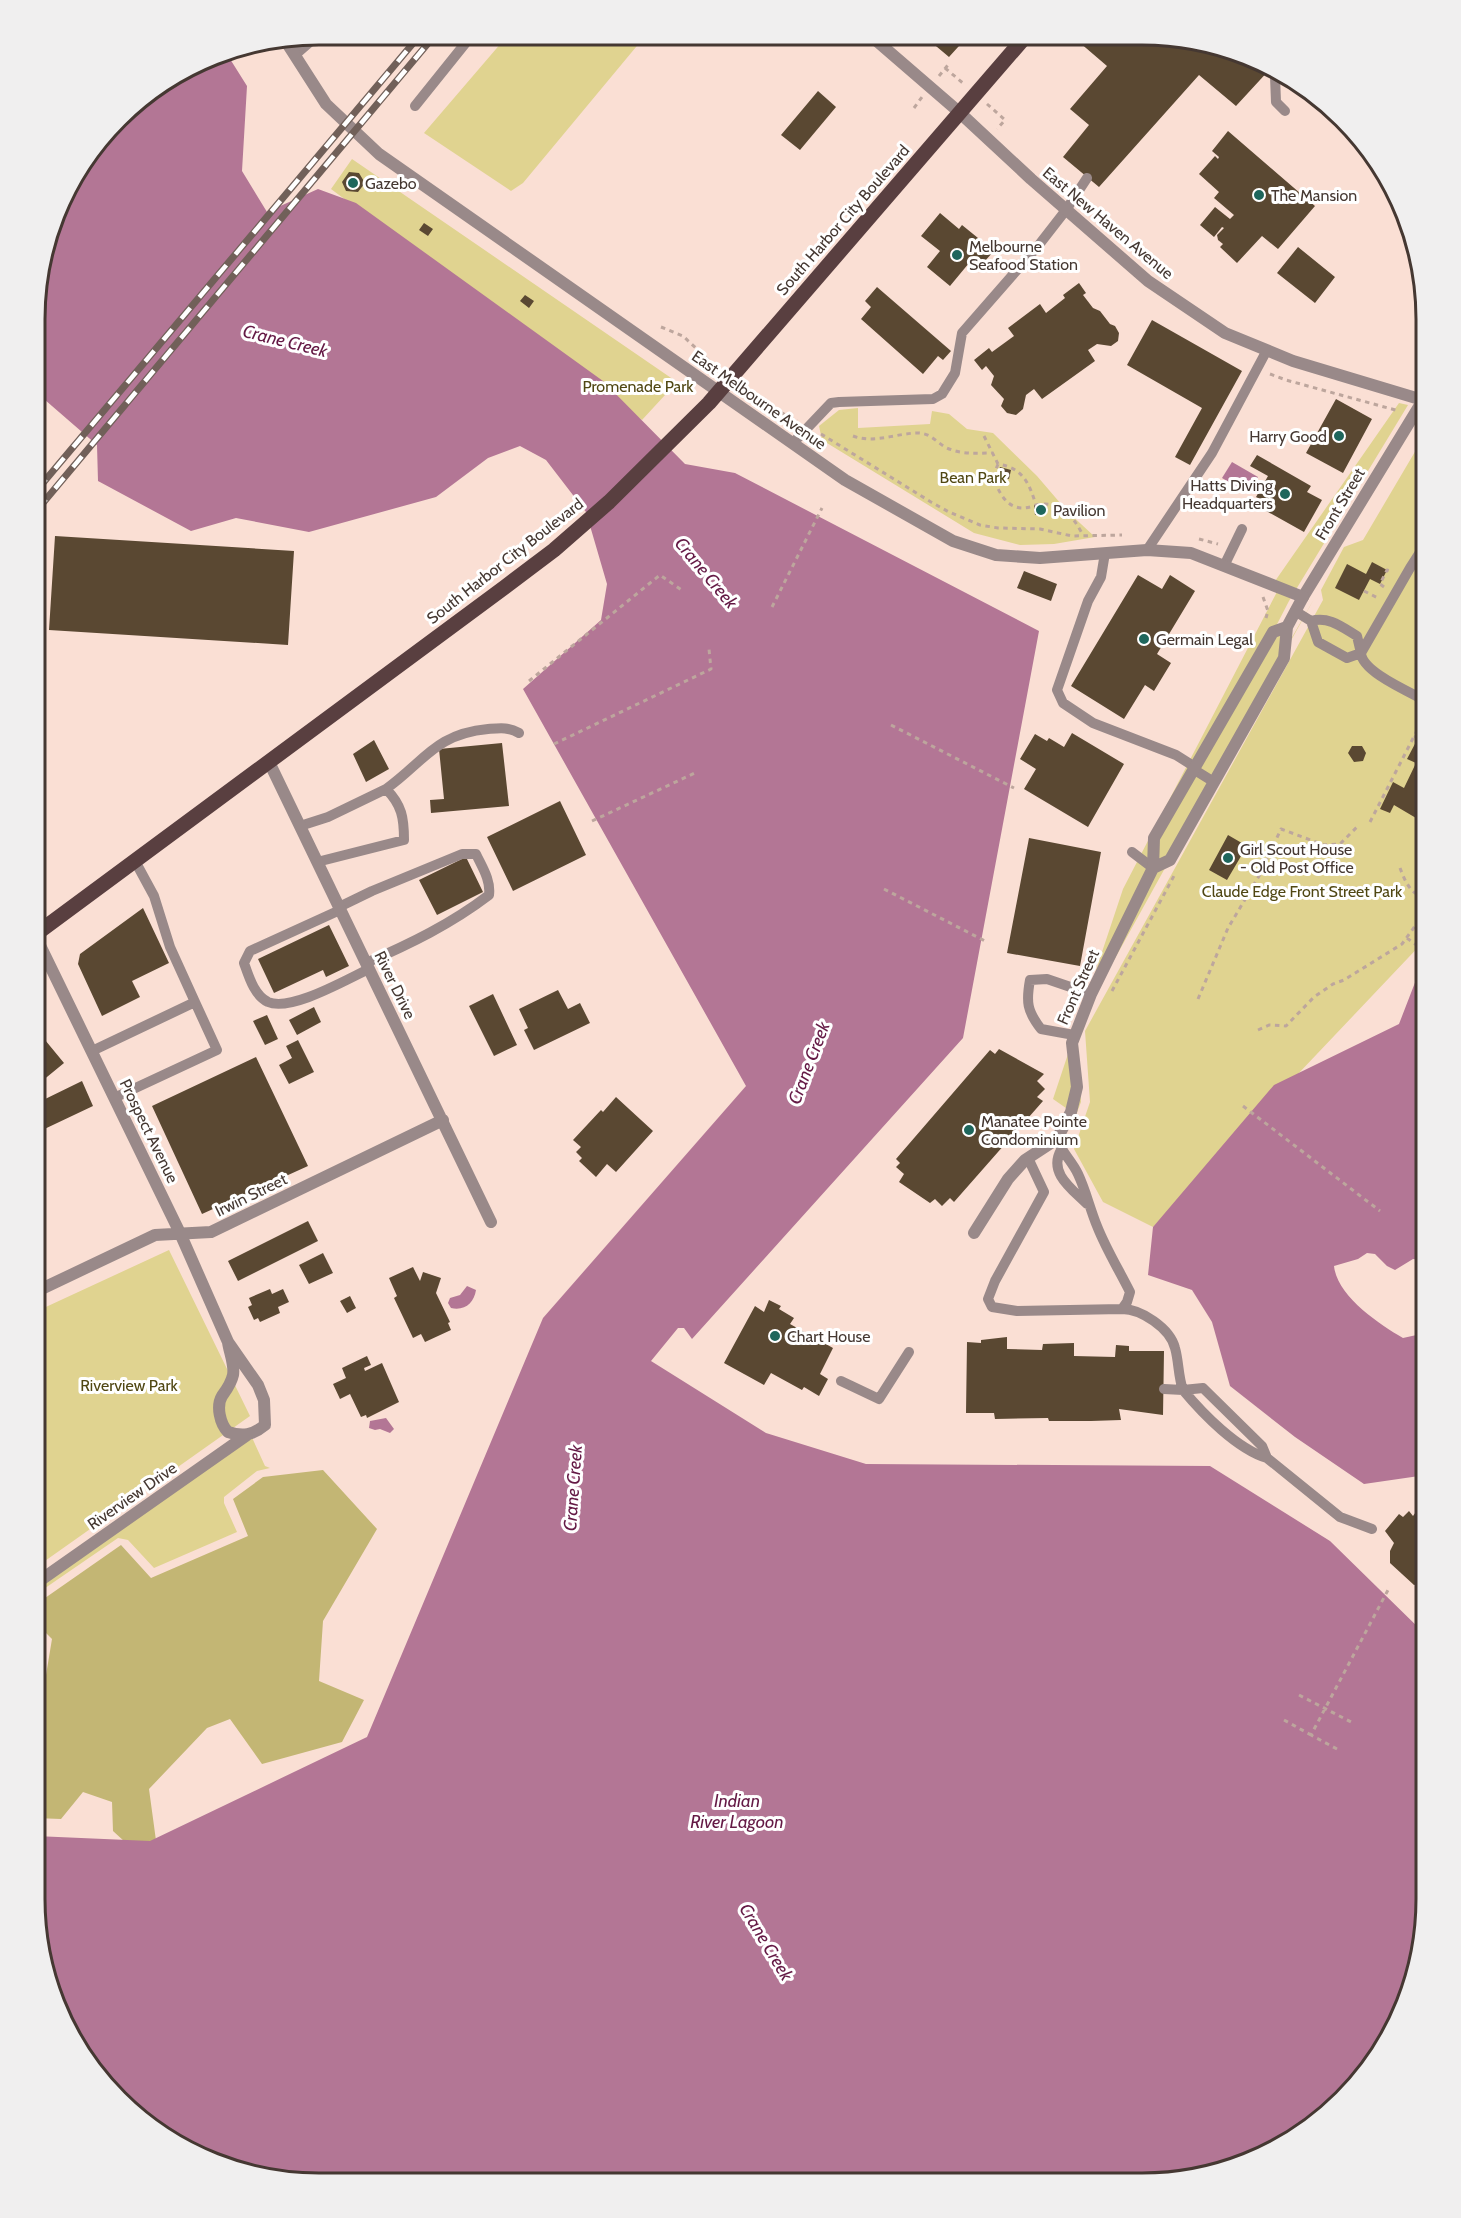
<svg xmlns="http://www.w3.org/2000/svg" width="1461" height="2218" viewBox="0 0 1461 2218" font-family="Cabin,sans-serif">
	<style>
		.green { fill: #e0d390 }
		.forest { fill: #c3b674 }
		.water { fill: #b37695 }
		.building { fill: #5a4832 }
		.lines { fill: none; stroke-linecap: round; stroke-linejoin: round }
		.path { stroke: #bda69d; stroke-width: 3; stroke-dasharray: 4.5 4.5; stroke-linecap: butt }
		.service { stroke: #998989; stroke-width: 10 }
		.minor { stroke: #998989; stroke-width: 12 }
		.tertiary { stroke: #998989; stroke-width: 12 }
		.primary { stroke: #593f40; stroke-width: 15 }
		.rail-casing { stroke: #716059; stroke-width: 7 }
		.rail { stroke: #fff; stroke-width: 4.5; stroke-dasharray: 14; stroke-linecap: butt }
		.poi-dot { fill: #1e665c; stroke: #fff; stroke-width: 2 }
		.labels { text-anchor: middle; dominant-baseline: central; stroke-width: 6; stroke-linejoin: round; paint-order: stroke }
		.poi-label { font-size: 16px; fill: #453832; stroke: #fff; text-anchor: start }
		.street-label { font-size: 16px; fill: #453832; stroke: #fff }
		.park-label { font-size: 16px; fill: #504713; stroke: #fff }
		.water-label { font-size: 18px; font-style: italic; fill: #641945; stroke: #fff }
		.rim { fill: none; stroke: #453832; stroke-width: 3 }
	</style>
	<rect width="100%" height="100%" fill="#fadfd4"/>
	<path class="green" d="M508,35H642L641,41L523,183L511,191L424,133Z
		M352,159L677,382L642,420L331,189Z
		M1399,403L1408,405L1289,601L1273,632L1291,639L1314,599L1077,1027L1081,1102L1076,1115L1053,1099L1123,889L1279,588L1273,584Z
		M858,408V428L930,424L932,411L949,414L967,429L993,433L1037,476L1067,511L1095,537L1054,544L1020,545L974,533L822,440L819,426L839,410Z
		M1426,433V939L1153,1227L1103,1202L1074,1149L1090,1102L1085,1031L1323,600L1321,590L1344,547L1363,540Z
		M169,1250L250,1416L35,1568V1312Z
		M249,1431L265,1466L270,1468L257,1471L224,1497V1503L237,1532L154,1568L128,1540L118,1538L35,1595V1587Z"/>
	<path class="forest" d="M323,1470L377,1529L323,1621L319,1681L364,1700L342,1742L262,1764L230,1719L207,1728L149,1789L157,1848L137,1853L113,1831L112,1802L83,1792L61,1819L35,1818V1688L45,1681L52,1639L35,1622V1605L121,1545L151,1578L248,1536L233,1499L263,1477Z"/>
	<path class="water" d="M225,51L247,86L242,171L267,212L318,189L356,203L603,381L685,464L735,473L1039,631L963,1038L692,1339L684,1328H678L651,1361L766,1433L866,1464L1210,1466L1330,1541L1426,1635V1918L1411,1991L1368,2072L1315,2124L1251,2162L1142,2183L282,2181L211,2162L146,2125L94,2072L56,2008L35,1899V1836L150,1841L367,1737L543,1318L746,1086L523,689L601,620L607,584L586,512L546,460L520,446L488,458L436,497L309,532L236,518L191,531L98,481L97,445L37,393V282L72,177L132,105Z
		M1232,462L1258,477L1249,494L1222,478Z
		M1426,963V1264L1422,1260L1413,1259L1395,1270L1387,1266L1375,1254L1367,1253L1358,1259L1334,1266C1337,1296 1379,1324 1403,1338L1421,1334L1420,1326L1415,1318L1422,1306L1426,1305V1475L1364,1484L1295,1437L1230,1386L1212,1322L1192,1290L1148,1275L1153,1227L1274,1085L1399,1024L1416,980Z
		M467,1286L476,1290C474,1303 465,1311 451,1308L448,1303L450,1298L460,1295Z
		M386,1418L394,1429L390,1433L380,1429L375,1430L369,1428L370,1421Z"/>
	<path class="building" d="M924,36H968L949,57Z
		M1084,37H1179L1250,56L1271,68L1236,106L1199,75L1099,187L1063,157L1089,125L1070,109L1107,66L1079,42Z
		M1290,79L1309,90L1305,94Z
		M818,91L836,107L800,150L781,135Z
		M1228,131L1315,206L1278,249L1262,236L1237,263L1220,247L1223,244L1218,240L1217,235L1224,228L1222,227L1214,237L1200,225L1215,207L1230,219L1234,215L1214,198L1219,192L1199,174L1215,156L1218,159L1219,157L1212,151Z
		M349,172L359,173L365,183L358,192L346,191L342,182Z
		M940,213L959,229L962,225L994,251L984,262L978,257L977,259L974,257L950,286L927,267L940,251L921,236Z
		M424,223L433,229L428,236L419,230Z
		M1298,247L1335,277L1315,303L1277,273Z
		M1079,283L1086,293L1083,295L1093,308L1100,311L1110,324L1115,326L1119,333L1118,341L1111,346L1097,344L1088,350L1095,361L1042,399L1034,389L1026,395L1023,409L1016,415L1007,413L1001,406L1004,399L991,385L994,376L986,366L982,370L974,360L989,348L992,352L1014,336L1008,328L1040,304L1046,313L1065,298L1063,295Z
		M877,287L951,351L943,360L938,356L923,374L861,319L871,307L865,301Z
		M525,295L534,301L529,308L520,301Z
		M1152,320L1242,371L1190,465L1175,457L1202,408L1127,365Z
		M1336,399L1372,419L1343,473L1306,453Z
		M1257,455L1311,486L1307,492L1322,500L1304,532L1261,508L1264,501L1256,497L1268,476L1250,466Z
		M1000,467L1011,470L1009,479L997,476Z
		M1034,505H1046L1047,514L1035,515Z
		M55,536L294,551L288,645L49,630Z
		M1372,562L1387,570L1380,584L1370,579L1359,600L1335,588L1347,564L1366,574Z
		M1024,571L1057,584L1051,601L1017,588Z
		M1138,575L1162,589L1170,575L1195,591L1157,654L1171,663L1154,691L1145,685L1124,719L1071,686Z
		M1072,733L1124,764L1088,827L1024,789L1036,769L1020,759L1035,734L1047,741L1049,738L1064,747Z
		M374,740L389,769L366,782L353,754Z
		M1417,740L1426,746V813L1420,810L1416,818L1394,805L1390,813L1380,809L1393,782L1404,788L1416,763L1407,759Z
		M502,743L509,806L431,813L430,800L444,799L439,749Z
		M1352,746H1362L1366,753L1363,761L1354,762L1348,753Z
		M560,801L586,855L513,891L487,837Z
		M1228,835L1247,846L1227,880L1209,870Z
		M1029,838L1101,852L1080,966L1007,953Z
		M466,857L483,892L437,915L419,880Z
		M143,908L169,963L132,981L140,997L102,1016L78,964L80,954Z
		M329,925L349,966L326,977L323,970L274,993L258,959Z
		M558,990L568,1009L580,1003L590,1023L534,1050L524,1030L528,1028L519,1009Z
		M493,994L517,1045L494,1056L469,1006Z
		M314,1007L321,1022L297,1035L289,1020Z
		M267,1015L278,1039L265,1045L253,1021Z
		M36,1029L64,1063L36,1086Z
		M298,1040L314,1072L289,1084L279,1065L292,1058L286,1046Z
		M999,1049L1044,1074L1037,1081L1045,1089L1037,1097L1043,1101L954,1202L950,1198L942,1206L935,1199L930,1203L899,1182L904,1174L896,1167L900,1163L896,1159L990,1050L995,1054Z
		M256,1057L308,1166L202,1214L152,1106Z
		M82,1081L93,1106L36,1133V1094L39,1102Z
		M616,1097L653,1131L616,1172L607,1164L596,1177L579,1161L582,1158L576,1152L581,1147L573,1140L601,1110L603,1112Z
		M308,1221L318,1241L238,1281L228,1261Z
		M323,1253L333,1273L309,1284L299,1265Z
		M413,1267L420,1281L423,1272L441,1278L436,1293L450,1322L448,1323L451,1330L425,1342L421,1334L413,1338L394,1298L397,1296L389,1278Z
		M270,1289L272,1294L283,1289L289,1302L278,1307L280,1313L260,1322L258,1318L254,1320L248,1307L252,1305L249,1298Z
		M350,1296L356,1308L347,1313L340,1301Z
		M769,1300L781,1306L779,1309L794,1318L790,1324L833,1348L820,1374L828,1379L819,1396L804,1387L802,1390L771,1373L764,1385L724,1363L755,1306L764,1312Z
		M1007,1337V1349L1042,1350L1043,1344L1074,1343V1356L1115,1357L1116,1345L1129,1346V1351H1164L1163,1415L1119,1409L1121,1420L1091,1421H1049L1048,1418L995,1419L994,1413H966L967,1342L981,1343V1340Z
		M367,1356L371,1365L364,1368L365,1371L382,1363L399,1402L367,1418L366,1415L361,1417L350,1394L340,1399L333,1384L346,1378L342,1368Z
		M1426,1508V1590L1419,1584L1414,1585L1390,1563V1551L1394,1543L1385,1531L1399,1514L1403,1517L1409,1511L1413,1516L1418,1509L1422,1513Z"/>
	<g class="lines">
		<path class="path" d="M945,68L964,84
			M939,76L948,65
			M987,104L1005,120L997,129
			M914,108L922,97
			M661,327L683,336L717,368
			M1270,374L1286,380L1399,411
			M744,388L760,400
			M765,404L797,421
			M821,434L931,502L949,512L980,525L998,528L1040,529L1072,536L1122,535
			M853,436C874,444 897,433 918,433C931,433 937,443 947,448C963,455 977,453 993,453
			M984,436L998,464C1023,468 1029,483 1036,505C1061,500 1072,515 1083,535
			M998,464L993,477C1001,498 1011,515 1036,505
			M1199,539L1218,544
			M1384,587L1380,584L1387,570L1393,572
			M1364,591L1378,598
			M1263,597L1268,611L1266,618
			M772,607L822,508
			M529,681L660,575L683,591
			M891,725L1014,788
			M1414,736L1426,743
			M554,744L711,669L709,649
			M592,821L697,772
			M1370,822L1425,715
			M1400,868C1405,881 1411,896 1426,897
			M884,889L985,941
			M1407,938L1419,947L1426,948
			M1112,991L1175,874
			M1198,999L1228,928L1259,876L1281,829L1324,845L1340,844L1357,827
			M1258,1030L1269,1025L1286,1026L1314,997L1333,984L1344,980L1402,944L1426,911
			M1243,1106L1380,1211
			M1299,1695L1353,1723
			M1284,1720L1311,1735
			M1337,1749L1311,1735L1388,1590"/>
		<path class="service" d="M667,36L674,41
			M295,55L318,35
			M1278,72L1275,76L1276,102L1285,111
			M415,106L472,35
			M793,443L831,403L839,402L933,399L942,394L955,373L962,333L1038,246L1066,210L1087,178
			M1147,550L1212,453L1267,350
			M1105,553L1101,577L1088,601L1057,690L1063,703L1093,723L1176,755L1195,767
			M1224,566L1242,529
			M1295,611L1311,621L1318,642L1347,658L1361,653L1357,636C1342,627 1329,616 1311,621
			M1426,701C1410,692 1362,672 1361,653L1410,568L1426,543
			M1193,769L1214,782
			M386,789C425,761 435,734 488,729C501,728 508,727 519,733
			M300,826L328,817L386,789C402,805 404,818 404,840L317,862
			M1132,852L1153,868
			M135,861L154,896L170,947L195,1002
			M339,907L372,891L462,854H476C482,867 491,880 489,895C451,924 410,944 366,963
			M340,910L250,951L244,963C249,977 254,995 268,1002C291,1012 347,979 369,969
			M1074,1035L1041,1029C1027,1011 1026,1002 1030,980L1047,979L1091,994
			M92,1051L195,1002L217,1050L114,1098
			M1061,1150C1048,1173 1072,1189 1087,1204
			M1028,1158L1044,1192L995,1281L988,1299L992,1307L1017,1311L1122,1309L1127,1302L1130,1292C1119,1270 1106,1249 1097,1226C1090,1209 1086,1191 1078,1174C1072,1161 1062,1153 1057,1139
			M1122,1309C1141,1309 1170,1328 1175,1348C1179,1362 1178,1376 1183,1390L1164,1389
			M841,1381L879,1399L909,1352
			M1183,1390C1203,1414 1237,1449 1267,1458L1340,1517L1372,1529
			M1183,1390L1203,1388L1262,1446L1267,1458"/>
		<path class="minor" d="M269,762L491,1222
			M1153,868L1170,860L1284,658L1287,627L1303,597L1423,400
			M36,937L180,1233L228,1342L258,1385L264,1400L265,1425C253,1435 243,1437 228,1432C220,1424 216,1406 222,1396C227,1389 231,1384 233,1375C235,1365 229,1351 228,1342
			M974,1233L1008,1179L1025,1160L1057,1139L1071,1112L1077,1087L1072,1043L1091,994L1153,868L1154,838L1273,632L1287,627
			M35,1292L155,1235L211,1232L443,1120
			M35,1584L247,1435"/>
		<path class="tertiary" d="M871,36L959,112L1031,179L1148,281L1225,333L1293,361L1426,401
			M285,40L326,104L379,154L845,480L953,541L996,555L1040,558L1147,550L1191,553L1303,597"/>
		<path class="primary" d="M36,934L505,587L554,550L609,502L709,403L1025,37"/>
		<g class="rail-casing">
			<path id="rail" d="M37,490L420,35
				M37,510L435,35"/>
		</g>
		<use href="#rail" class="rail"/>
	</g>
	<g class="poi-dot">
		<circle cx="353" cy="183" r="6"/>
		<circle cx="1259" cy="195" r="6"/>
		<circle cx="957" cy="255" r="6"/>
		<circle cx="1339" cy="436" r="6"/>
		<circle cx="1285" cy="494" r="6"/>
		<circle cx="1041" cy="510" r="6"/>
		<circle cx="1144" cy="639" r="6"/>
		<circle cx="1228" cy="858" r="6"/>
		<circle cx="969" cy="1130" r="6"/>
		<circle cx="775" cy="1336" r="6"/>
	</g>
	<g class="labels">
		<g class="poi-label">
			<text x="365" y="183">Gazebo</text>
			<text x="1271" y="195">The Mansion</text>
			<text x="969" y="246">Melbourne<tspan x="969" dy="18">Seafood Station</tspan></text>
			<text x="1327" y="436" text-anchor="end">Harry Good</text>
			<text x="1273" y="485" text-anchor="end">Hatts Diving<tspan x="1273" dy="18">Headquarters</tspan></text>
			<text x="1053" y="510">Pavilion</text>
			<text x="1156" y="639">Germain Legal</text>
			<text x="1240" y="849">Girl Scout House<tspan x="1240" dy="18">- Old Post Office</tspan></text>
			<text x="981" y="1121">Manatee Pointe<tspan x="981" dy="18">Condominium</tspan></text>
			<text x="787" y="1336">Chart House</text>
		</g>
		<g class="street-label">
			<text transform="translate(843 220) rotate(-49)">South Harbor City Boulevard</text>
			<text transform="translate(1108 223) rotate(40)">East New Haven Avenue</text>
			<text transform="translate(759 400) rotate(35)">East Melbourne Avenue</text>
			<text transform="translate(1340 504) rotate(-59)">Front Street</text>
			<text transform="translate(505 561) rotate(-38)">South Harbor City Boulevard</text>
			<text transform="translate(395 985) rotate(64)">River Drive</text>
			<text transform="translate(1078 987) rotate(-66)">Front Street</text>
			<text transform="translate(149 1131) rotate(64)">Prospect Avenue</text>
			<text transform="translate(251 1195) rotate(-26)">Irwin Street</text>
			<text transform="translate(132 1496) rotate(-35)">Riverview Drive</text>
		</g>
		<g class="park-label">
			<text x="638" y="386">Promenade Park</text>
			<text x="973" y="477">Bean Park</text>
			<text x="1302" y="891">Claude Edge Front Street Park</text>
			<text x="129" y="1385">Riverview Park</text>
		</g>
		<g class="water-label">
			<text transform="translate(285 341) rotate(14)">Crane Creek</text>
			<text transform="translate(706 573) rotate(50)">Crane Creek</text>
			<text transform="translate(809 1063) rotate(-69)">Crane Creek</text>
			<text transform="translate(573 1488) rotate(-86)">Crane Creek</text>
			<text x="737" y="1801">Indian<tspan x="737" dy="21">River Lagoon</tspan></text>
			<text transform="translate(766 1942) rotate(59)">Crane Creek</text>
		</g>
	</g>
	<path d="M0 0H1461V2218H0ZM319 45H1142A274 274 0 0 1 1416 319V1899A274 274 0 0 1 1142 2173H319A274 274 0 0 1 45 1899V319A274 274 0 0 1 319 45Z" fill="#f0efef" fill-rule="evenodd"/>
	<path class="rim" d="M319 45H1142A274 274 0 0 1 1416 319V1899A274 274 0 0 1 1142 2173H319A274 274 0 0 1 45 1899V319A274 274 0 0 1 319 45Z"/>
</svg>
